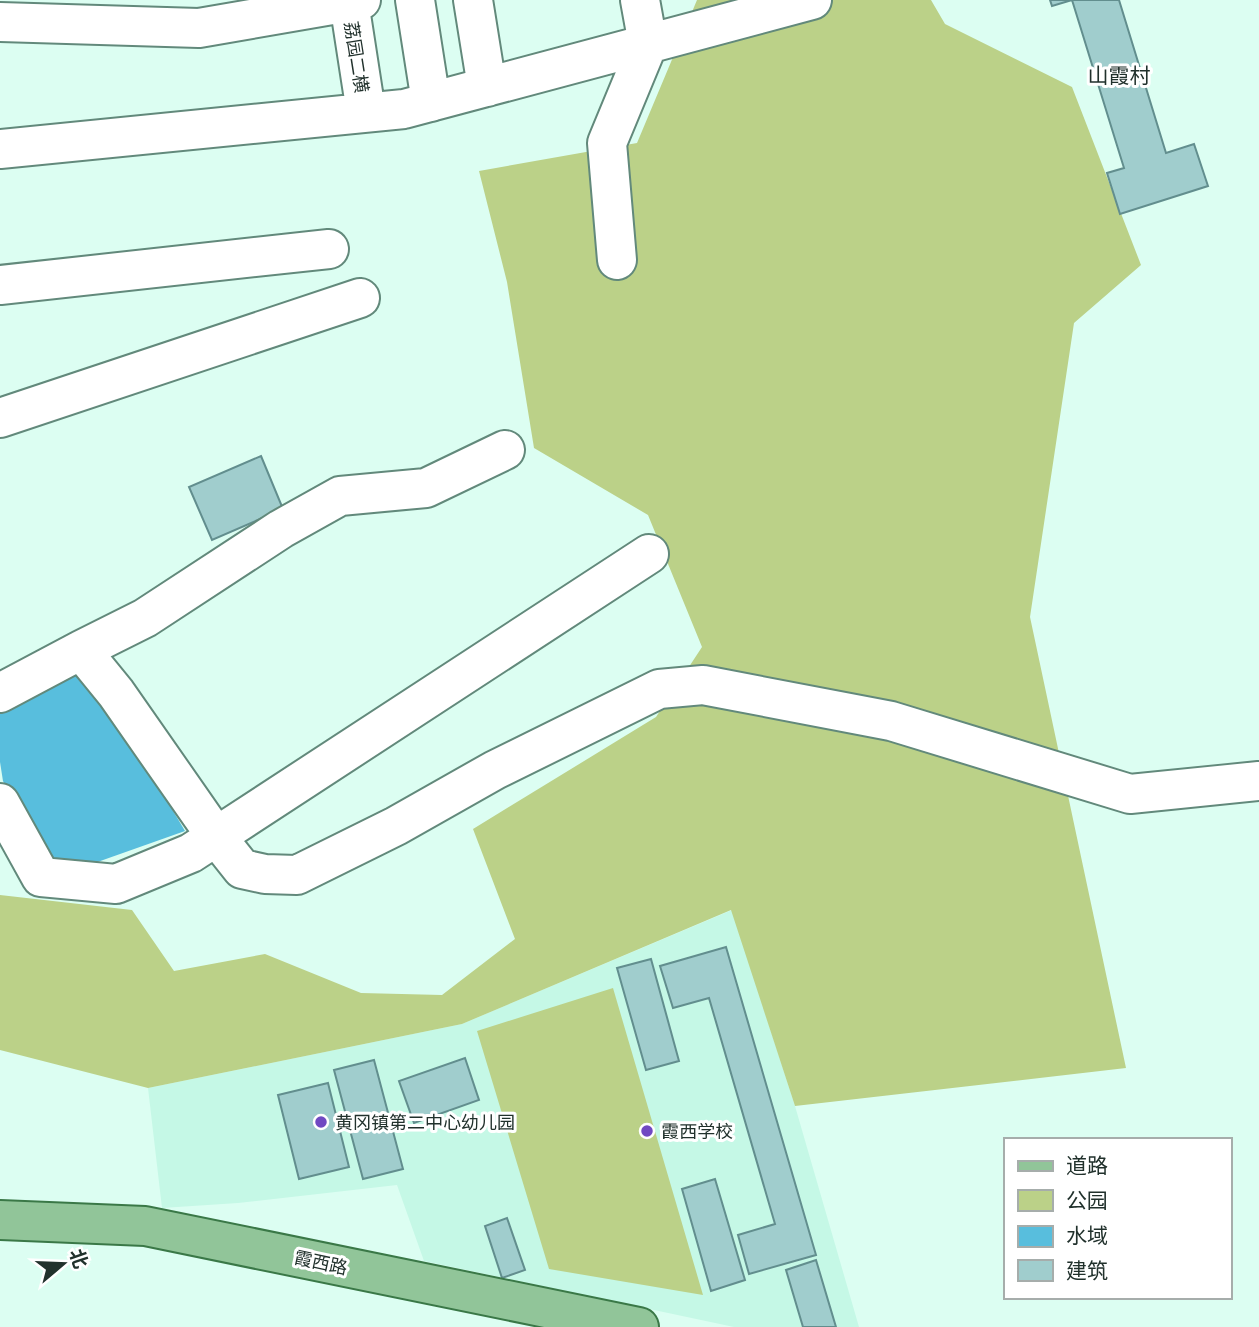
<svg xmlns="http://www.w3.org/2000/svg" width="1259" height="1327" viewBox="0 0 1259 1327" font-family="'Golos Text','Noto Sans SC',sans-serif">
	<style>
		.built { fill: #c5f8e6 }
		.green { fill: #bbd188 }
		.water { fill: #58bedd }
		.building { fill: #a0cdcd; stroke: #628e8e; stroke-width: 2 }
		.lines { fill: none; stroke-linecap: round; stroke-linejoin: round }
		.minor-casing { stroke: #62897b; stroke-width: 42 }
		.major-casing { stroke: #3a7847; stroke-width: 42 }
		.minor { stroke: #fff; stroke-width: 38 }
		.major { stroke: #91c599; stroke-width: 38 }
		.poi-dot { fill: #7049c2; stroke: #fff; stroke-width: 2.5 }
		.labels { text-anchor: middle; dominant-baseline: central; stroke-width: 6; stroke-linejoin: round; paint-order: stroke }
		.street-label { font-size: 18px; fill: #21312c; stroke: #fff }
		.poi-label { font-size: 18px; fill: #21312c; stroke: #fff; text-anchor: start }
		.quarter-label { font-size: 21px; fill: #21312c; stroke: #fff }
	</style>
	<rect width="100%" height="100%" fill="#dcfef2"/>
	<path class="built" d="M732,910L795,1106L859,1327H734L424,1261L397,1185L238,1203L162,1208L148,1088L462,1024Z"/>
	<path class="green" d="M697,0H931L945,24L1072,87L1141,265L1074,323L1030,617L1126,1068L795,1106L731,910L462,1024L148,1088L0,1050V895L132,910L174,971L265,954L361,993L442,995L515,939L473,829L656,717L702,647L648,515L534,448L507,282L479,171L637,143Z
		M613,988L703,1295L549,1269L477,1031Z"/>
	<path class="water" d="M65,673L82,677L127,733L185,831L89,865L45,863L3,781L0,762V711Z"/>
	<path class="building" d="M1050,0H1119L1166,153L1194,144L1208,186L1120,214L1107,173L1124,168L1072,0L1052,6Z
		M261,456L283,509L212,540L189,487Z
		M726,947L816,1255L749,1274L738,1235L775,1224L709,998L673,1008L660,966Z
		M651,959L679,1061L646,1070L617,968Z
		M465,1058L479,1100L414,1123L399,1081Z
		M374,1060L403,1169L363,1179L334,1070Z
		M328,1083L349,1167L299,1179L278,1095Z
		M715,1179L745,1280L711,1291L682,1189Z
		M507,1218L525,1270L502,1278L485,1226Z
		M816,1260L836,1327H803L786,1270Z"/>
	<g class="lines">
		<g class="minor-casing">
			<path id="minor" d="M415,0L431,102
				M473,0L487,87
				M349,2L366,112
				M0,22L199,28L361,0
				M0,149L404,109L812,0
				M617,260L607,143L648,44L640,0
				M0,285L329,249
				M0,418L360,298
				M81,650L145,618L281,529L340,496L426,488L505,450
				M0,693L81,650L116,693L215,835L242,869L265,874L297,875L396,826L495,770L659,689L703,685L891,721L1130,794L1259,781
				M0,803L41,877L116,884L191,853L649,554"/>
		</g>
		<g class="major-casing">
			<path id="major" d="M0,1220L145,1226L639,1327"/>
		</g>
		<use href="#minor" class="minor"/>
		<use href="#major" class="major"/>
	</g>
	<g class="poi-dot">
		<circle cx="321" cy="1122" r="7"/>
		<circle cx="647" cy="1131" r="7"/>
	</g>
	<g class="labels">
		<g class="street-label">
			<text transform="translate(357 57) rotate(81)">荔园二横</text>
			<text transform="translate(321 1262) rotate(12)">霞西路</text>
		</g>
		<g class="poi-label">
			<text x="335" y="1122">黄冈镇第二中心幼儿园</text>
			<text x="661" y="1131">霞西学校</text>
		</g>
		<g class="quarter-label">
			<text x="1119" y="75">山霞村</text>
		</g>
	</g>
	<rect x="1004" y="1138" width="228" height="161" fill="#ffffff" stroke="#a6adab" stroke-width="2"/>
	<rect x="1018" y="1161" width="35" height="10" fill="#91c599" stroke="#a6adab" stroke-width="2"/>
	<text x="1066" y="1173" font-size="21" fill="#21312c">道路</text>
	<rect x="1018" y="1190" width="35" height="21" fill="#bbd188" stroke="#a6adab" stroke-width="2"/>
	<text x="1066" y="1208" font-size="21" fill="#21312c">公园</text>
	<rect x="1018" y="1226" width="35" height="21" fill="#58bedd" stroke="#a6adab" stroke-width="2"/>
	<text x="1066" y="1243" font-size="21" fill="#21312c">水域</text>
	<rect x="1018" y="1260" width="35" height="21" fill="#a0cdcd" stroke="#a6adab" stroke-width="2"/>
	<text x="1066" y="1278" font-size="21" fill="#21312c">建筑</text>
	<g transform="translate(63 1264) rotate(71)" stroke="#ffffff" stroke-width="5" paint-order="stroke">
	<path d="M0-5L12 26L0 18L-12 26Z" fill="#21312c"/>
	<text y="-10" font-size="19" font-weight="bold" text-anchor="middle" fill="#21312c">北</text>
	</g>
</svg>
